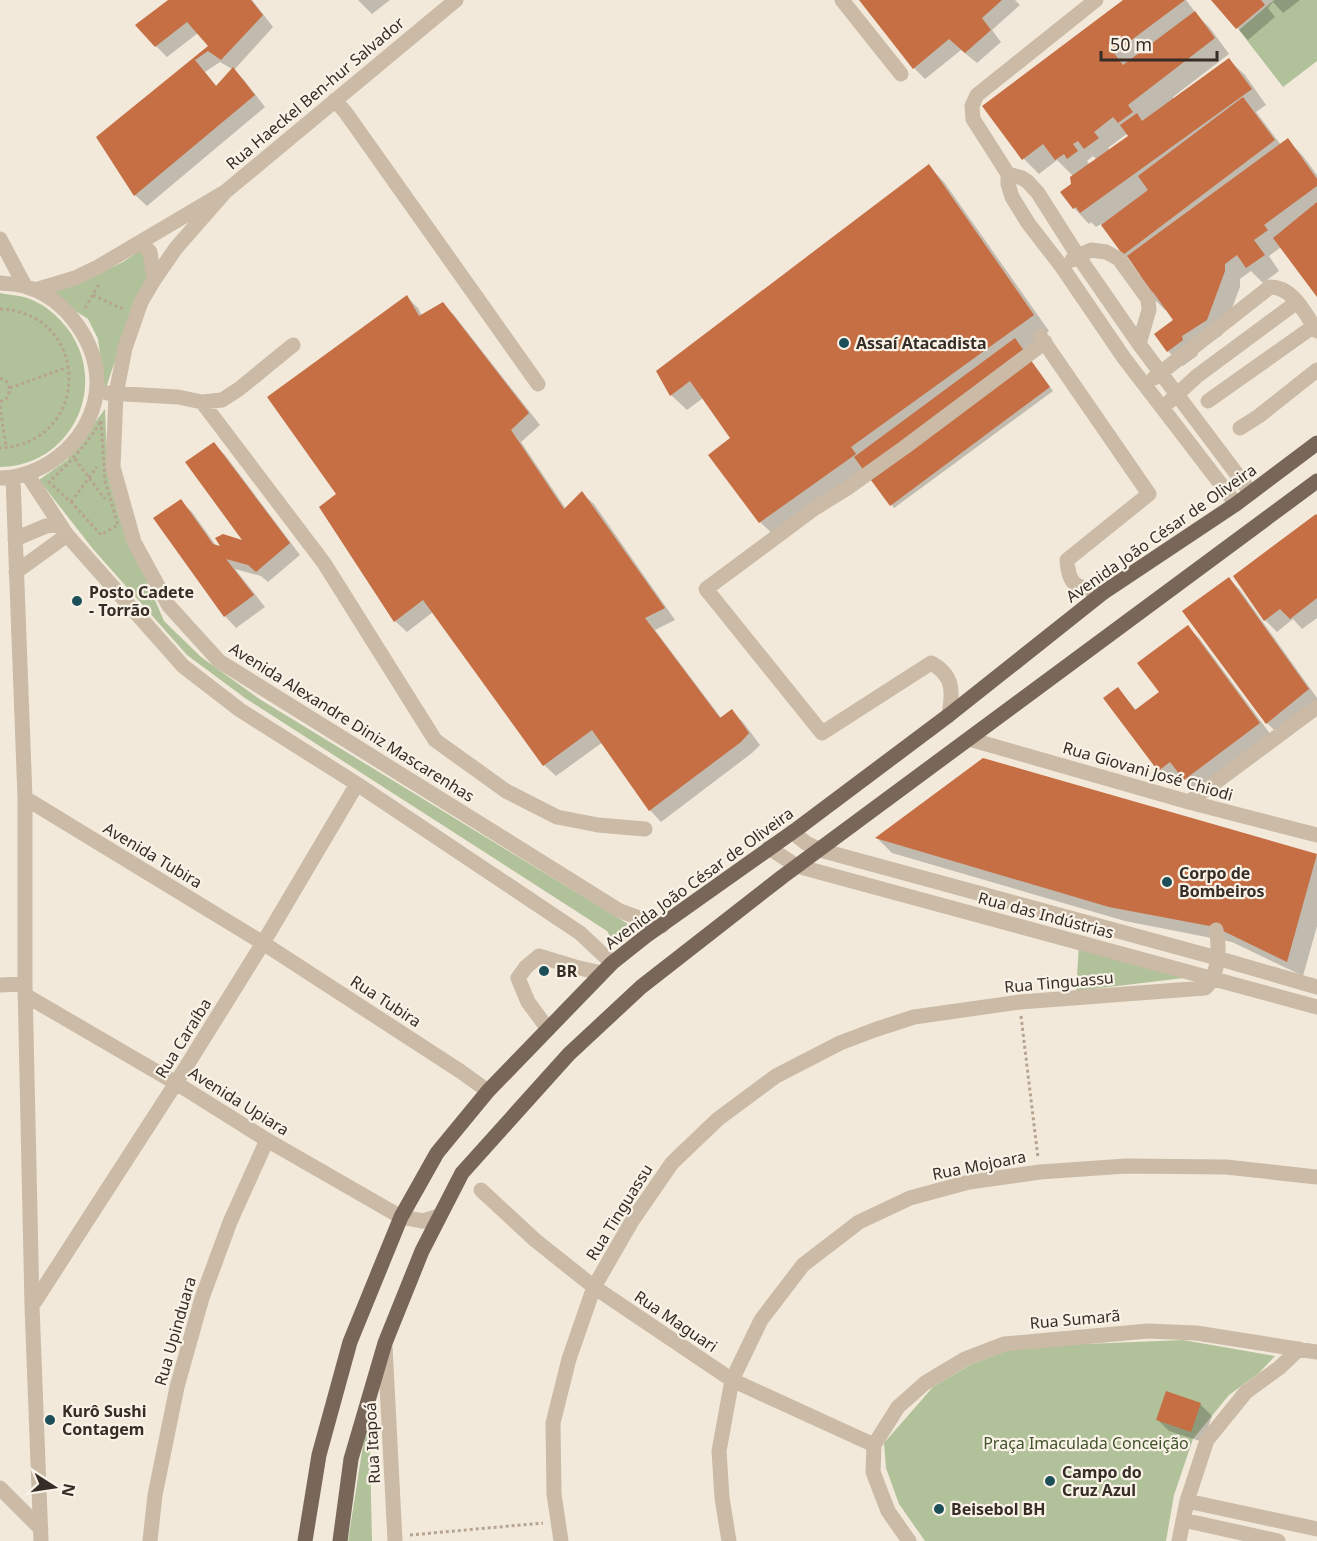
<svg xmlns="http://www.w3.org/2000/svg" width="1317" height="1541" viewBox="0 0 1317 1541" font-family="'Noto Sans',sans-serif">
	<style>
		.green { fill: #b1c19a }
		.shadow { fill: #0003; fill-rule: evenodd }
		.building { fill: #c66e44 }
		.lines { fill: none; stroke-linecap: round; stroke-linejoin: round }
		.path { stroke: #b6a491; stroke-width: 3; stroke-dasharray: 3 3; stroke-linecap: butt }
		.minor { stroke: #cabaa6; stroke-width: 15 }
		.major { stroke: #786658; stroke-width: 15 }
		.poi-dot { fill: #1d4f58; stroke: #f9f2e7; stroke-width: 2 }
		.labels { text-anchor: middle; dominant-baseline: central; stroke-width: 4.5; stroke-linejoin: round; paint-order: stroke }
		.street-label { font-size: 16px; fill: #362d27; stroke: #f9f2e7 }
		.poi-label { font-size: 16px; font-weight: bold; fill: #362d27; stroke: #f9f2e7; text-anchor: start }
		.park-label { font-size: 16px; fill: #42542b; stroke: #f9f2e7 }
	</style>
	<rect width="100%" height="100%" fill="#f2e9da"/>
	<path class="green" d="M1274,0H1317V61L1283,87L1239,30Z
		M142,249L150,265L145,287L127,324L105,391L98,339L88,319L44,291L96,275L123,262Z
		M0,293C9,295 19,295 27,298C40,302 52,311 61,321C113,376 76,466 0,467Z
		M105,409L108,476L120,519L164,621L201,657L261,700L633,927L615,945L607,931L245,698L187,655L93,549L39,480L67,460Z
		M1079,945L1192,977L1076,991Z
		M1183,1340L1275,1356L1259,1373L1229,1395L1193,1439L1174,1495L1166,1541H925L899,1504L886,1468L884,1443L933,1387L970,1365L1006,1351L1061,1345Z
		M369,1407L372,1541H348Z"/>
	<path class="shadow" d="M170,0H252L273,27L234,70L244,80L265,107L147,206L135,195L98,137L210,46L198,33L167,57L156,46ZM220,62L232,69L217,87L205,72Z
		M358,0H390L372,14Z
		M861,0H1015L1020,5L992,30L1001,42L977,63L961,50L925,79L914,68Z
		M1125,0H1186L1198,16L1210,28L1229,54L1173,97L1174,99L1229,60L1245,75L1266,105L1256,112L1281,145L1288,140L1303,156L1317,175V295L1281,247L1269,256L1279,271L1263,283L1251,271L1240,279V287L1222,335L1197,351L1198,355L1183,366L1168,351L1175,321L1166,309L1165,310L1149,294L1143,276L1135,265L1124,254L1101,224L1096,227L1091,222L1089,224L1074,208L1073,185L1074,177L1057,160L1039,174L1024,159L985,106ZM1128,133L1130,136L1110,151L1108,148ZM1093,156L1097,160L1090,165L1087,161Z
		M1213,0H1300L1283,13L1273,2L1268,8L1275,17L1248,40Z
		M929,166L944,182L1049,331L1023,350L1053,391L894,508L867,472L776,537L760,522L732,439L703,398L687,410L671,395Z
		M407,297L418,308L422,316L442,304L454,315L540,425L521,442L566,509L582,493L594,504L675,620L655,630L722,719L732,711L743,722L760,745L752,753L661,822L650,810L603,742L556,776L544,765L433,612L407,632L395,621L321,508L338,495Z
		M214,444L225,455L300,555L268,582L261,576L235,569L265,607L236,628L225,616L180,501L192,512L217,547L246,543Z
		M1317,517V618L1302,629L1293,619L1277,632L1265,620L1235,576Z
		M1229,579L1240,590L1317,698V703L1278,734L1267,723Z
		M1187,627L1199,638L1271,735L1196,791L1181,774L1171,782L1159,770L1106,698L1118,689L1137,711L1161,692Z
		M984,760L1317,856V926L1303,976L1232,942L1125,921L892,853L877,838Z
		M1200,1404L1212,1416L1203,1442L1169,1431L1157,1419Z"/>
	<path class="building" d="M168,0H251L263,15L221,60L208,51L195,60L216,86L233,67L255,95L134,196L96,137L208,46L187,22L155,47L135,25Z
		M859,0H1002L982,18L991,30L965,53L949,39L913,69Z
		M1123,0H1185L1114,53L1123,65L1195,11L1215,38L1128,105L1133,112L1118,123L1113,117L1094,132L1099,138L1084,149L1078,141L1073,144L1078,151L1067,159L1064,154L1055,160L1043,144L1022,160L982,106Z
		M1211,0H1261L1265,5L1236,29Z
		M1229,58L1252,89L1080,213L1076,207L1073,209L1060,192L1071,184L1070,177L1128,136L1120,125L1137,113L1142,121Z
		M1243,97L1275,140L1123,255L1101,225L1148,190L1138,176Z
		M1288,138L1317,179V186L1264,225L1268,230L1254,240L1265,255L1246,268L1237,255L1225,264V271L1207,320L1182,336L1183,340L1167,352L1154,334L1173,320L1153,292L1148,295L1136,278L1140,275L1127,256Z
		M929,164L1034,315L851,447L856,454L759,523L708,455L730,438L690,381L670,396L656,371Z
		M1317,202V297L1273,238Z
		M407,295L419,316L443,302L529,413L511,430L564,509L582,491L665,608L645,618L720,718L732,709L749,733L741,742L649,811L592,730L543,766L423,600L394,622L319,507L336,494L267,397Z
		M1015,338L1050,387L890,506L854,457Z
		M214,442L290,543L256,572L248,565L226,559L254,595L224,617L153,518L181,499L213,544L220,546L215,538L223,534L242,540L185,462Z
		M1316,514L1317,515V598L1290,619L1280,609L1264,621L1233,576Z
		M1229,577L1309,689L1266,724L1182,611Z
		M1188,625L1260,723L1184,780L1170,762L1158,771L1103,698L1118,687L1135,710L1159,692L1137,663Z
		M983,758L1317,854L1287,962L1215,927L1109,907L875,838Z
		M1166,1391L1201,1403L1191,1432L1156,1420Z"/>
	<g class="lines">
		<path class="path" d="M93,295L125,310
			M85,308L99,284
			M0,309C92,313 92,443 0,448
			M0,378L7,382L10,390L7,398L0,402
			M10,388L68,367
			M0,406L6,447
			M101,421L105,481L118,525L101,535L71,502L49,482C69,463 87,445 101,421Z
			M75,459L105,499
			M71,502L97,467
			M1021,1016L1038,1158
			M410,1535L543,1523"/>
		<path class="minor" d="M842,0L901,74
			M1096,0L977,95L972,106L973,119L1008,174V184L1012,197L1028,223L1062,267L1124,358L1236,504
			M335,100L346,113L538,384
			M1008,174L1022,178L1028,182L1038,193L1078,256L1139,344L1251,493
			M225,192L176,248L154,280L141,302L125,348L116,394L113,467L134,542L169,606L219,661L620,911L662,926
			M0,239L25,286
			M140,242L150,252L154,280
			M1072,260L1078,256L1091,250L1106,252L1119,259L1148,299L1149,310L1139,344
			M0,283C9,284 19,284 27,287C67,299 98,344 97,385C95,435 49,477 0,478
			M35,290L75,278L98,267L225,192L456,0
			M1040,336L1149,494L1067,560C1069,589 1078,587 1104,592
			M1154,378L1270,287C1294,287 1305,314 1317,331
			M107,393L178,397L202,402L222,400L239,389L293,345
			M1170,401L1197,376L1297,302
			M1208,401L1314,326
			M202,402L324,563L435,740L506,791L557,817L598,825L645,829
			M1240,428L1259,416L1317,370
			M27,474L67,535L183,666L240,710L357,784L580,933L612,963
			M13,478L25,798V984L32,1306L41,1541
			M15,539L46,526L60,524
			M16,572L67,535
			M949,715C953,692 954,675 931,663L822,733L706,589L815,508L849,487L905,447L1045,342
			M969,739L1189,802L1317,835
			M25,798L263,943L460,1071L488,1091
			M1189,802L1317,707
			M792,832L806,843L820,850L1217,958L1317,987
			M769,848L797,866L1317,1007
			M0,985L25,984
			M25,995L176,1083L267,1140L401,1217L423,1221L439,1216
			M548,1029L528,1002L518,978L526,967L539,956L575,967L602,973
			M481,1190L535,1240L594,1287L732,1380L874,1445
			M32,1306L176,1083L263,943L357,784
			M385,1346L395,1541
			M874,1445L898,1407L925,1383L965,1359L1004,1344L1148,1331L1196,1333L1317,1352
			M874,1445L873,1472L888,1511L909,1541
			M0,1488L41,1529
			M1187,1501L1317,1529
			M1183,1520L1278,1541
			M150,1541L155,1495L177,1387L202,1298L230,1222L267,1140
			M561,1541L554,1494L553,1423L569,1359L594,1287L632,1221L672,1163L718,1119L776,1076L840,1043L877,1029L914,1017L1020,1002L1205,988C1219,976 1220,947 1216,930
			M729,1541L722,1498L719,1451L732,1380L761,1320L803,1265L859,1222L910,1198L969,1182L1040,1172L1126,1166L1226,1167L1317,1177
			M1179,1541L1187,1501L1207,1440L1246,1392L1279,1368L1299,1349"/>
		<path class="major" d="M305,1541L319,1455L350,1342L401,1217L437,1153L488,1091L612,963L646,936L797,829L949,715L1104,592L1236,504L1317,443
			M340,1541L351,1459L385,1343L422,1251L462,1173L569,1054L641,987L782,877L1317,481"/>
	</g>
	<g class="poi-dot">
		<circle cx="844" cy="343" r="6"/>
		<circle cx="77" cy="601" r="6"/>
		<circle cx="1167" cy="882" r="6"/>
		<circle cx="544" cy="971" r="6"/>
		<circle cx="50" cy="1420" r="6"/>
		<circle cx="1050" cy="1481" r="6"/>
		<circle cx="939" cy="1509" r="6"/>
	</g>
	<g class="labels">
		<g class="street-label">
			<text transform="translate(315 93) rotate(-40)">Rua Haeckel Ben-hur Salvador</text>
			<text transform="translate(1161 533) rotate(-35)">Avenida João César de Oliveira</text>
			<text transform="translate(352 722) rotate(32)">Avenida Alexandre Diniz Mascarenhas</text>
			<text transform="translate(1148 771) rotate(16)">Rua Giovani José Chiodi</text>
			<text transform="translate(153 855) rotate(31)">Avenida Tubira</text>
			<text transform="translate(699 878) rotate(-36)">Avenida João César de Oliveira</text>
			<text transform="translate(1046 915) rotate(15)">Rua das Indústrias</text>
			<text transform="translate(1059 982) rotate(-5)">Rua Tinguassu</text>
			<text transform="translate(386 1001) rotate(33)">Rua Tubira</text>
			<text transform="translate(183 1038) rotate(-58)">Rua Caraíba</text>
			<text transform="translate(239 1101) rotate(32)">Avenida Upiara</text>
			<text transform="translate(979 1165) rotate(-11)">Rua Mojoara</text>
			<text transform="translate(619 1212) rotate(-58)">Rua Tinguassu</text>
			<text transform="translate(1075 1319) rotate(-5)">Rua Sumarã</text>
			<text transform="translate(676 1321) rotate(34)">Rua Maguari</text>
			<text transform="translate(175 1331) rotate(-74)">Rua Upinduara</text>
			<text transform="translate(372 1443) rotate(-93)">Rua Itapoá</text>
		</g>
		<g class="poi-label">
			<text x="856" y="343">Assaí Atacadista</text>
			<text x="89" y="592">Posto Cadete<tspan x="89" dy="18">- Torrão</tspan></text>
			<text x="1179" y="873">Corpo de<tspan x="1179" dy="18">Bombeiros</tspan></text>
			<text x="556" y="971">BR</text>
			<text x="62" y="1411">Kurô Sushi<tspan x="62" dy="18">Contagem</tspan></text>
			<text x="1062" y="1472">Campo do<tspan x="1062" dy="18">Cruz Azul</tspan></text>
			<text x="951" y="1509">Beisebol BH</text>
		</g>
		<g class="park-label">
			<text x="1086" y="1443">Praça Imaculada Conceição</text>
		</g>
	</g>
	<g transform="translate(54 1487) rotate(102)" stroke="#f9f2e7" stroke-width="4.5" paint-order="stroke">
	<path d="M0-4.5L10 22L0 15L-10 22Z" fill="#362d27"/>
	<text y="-9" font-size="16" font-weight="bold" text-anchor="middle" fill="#362d27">N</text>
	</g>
	<path d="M1101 51v9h116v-9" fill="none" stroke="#362d27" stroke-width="3"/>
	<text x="1110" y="51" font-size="18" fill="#362d27" stroke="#f9f2e7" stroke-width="4.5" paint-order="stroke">50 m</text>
</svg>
